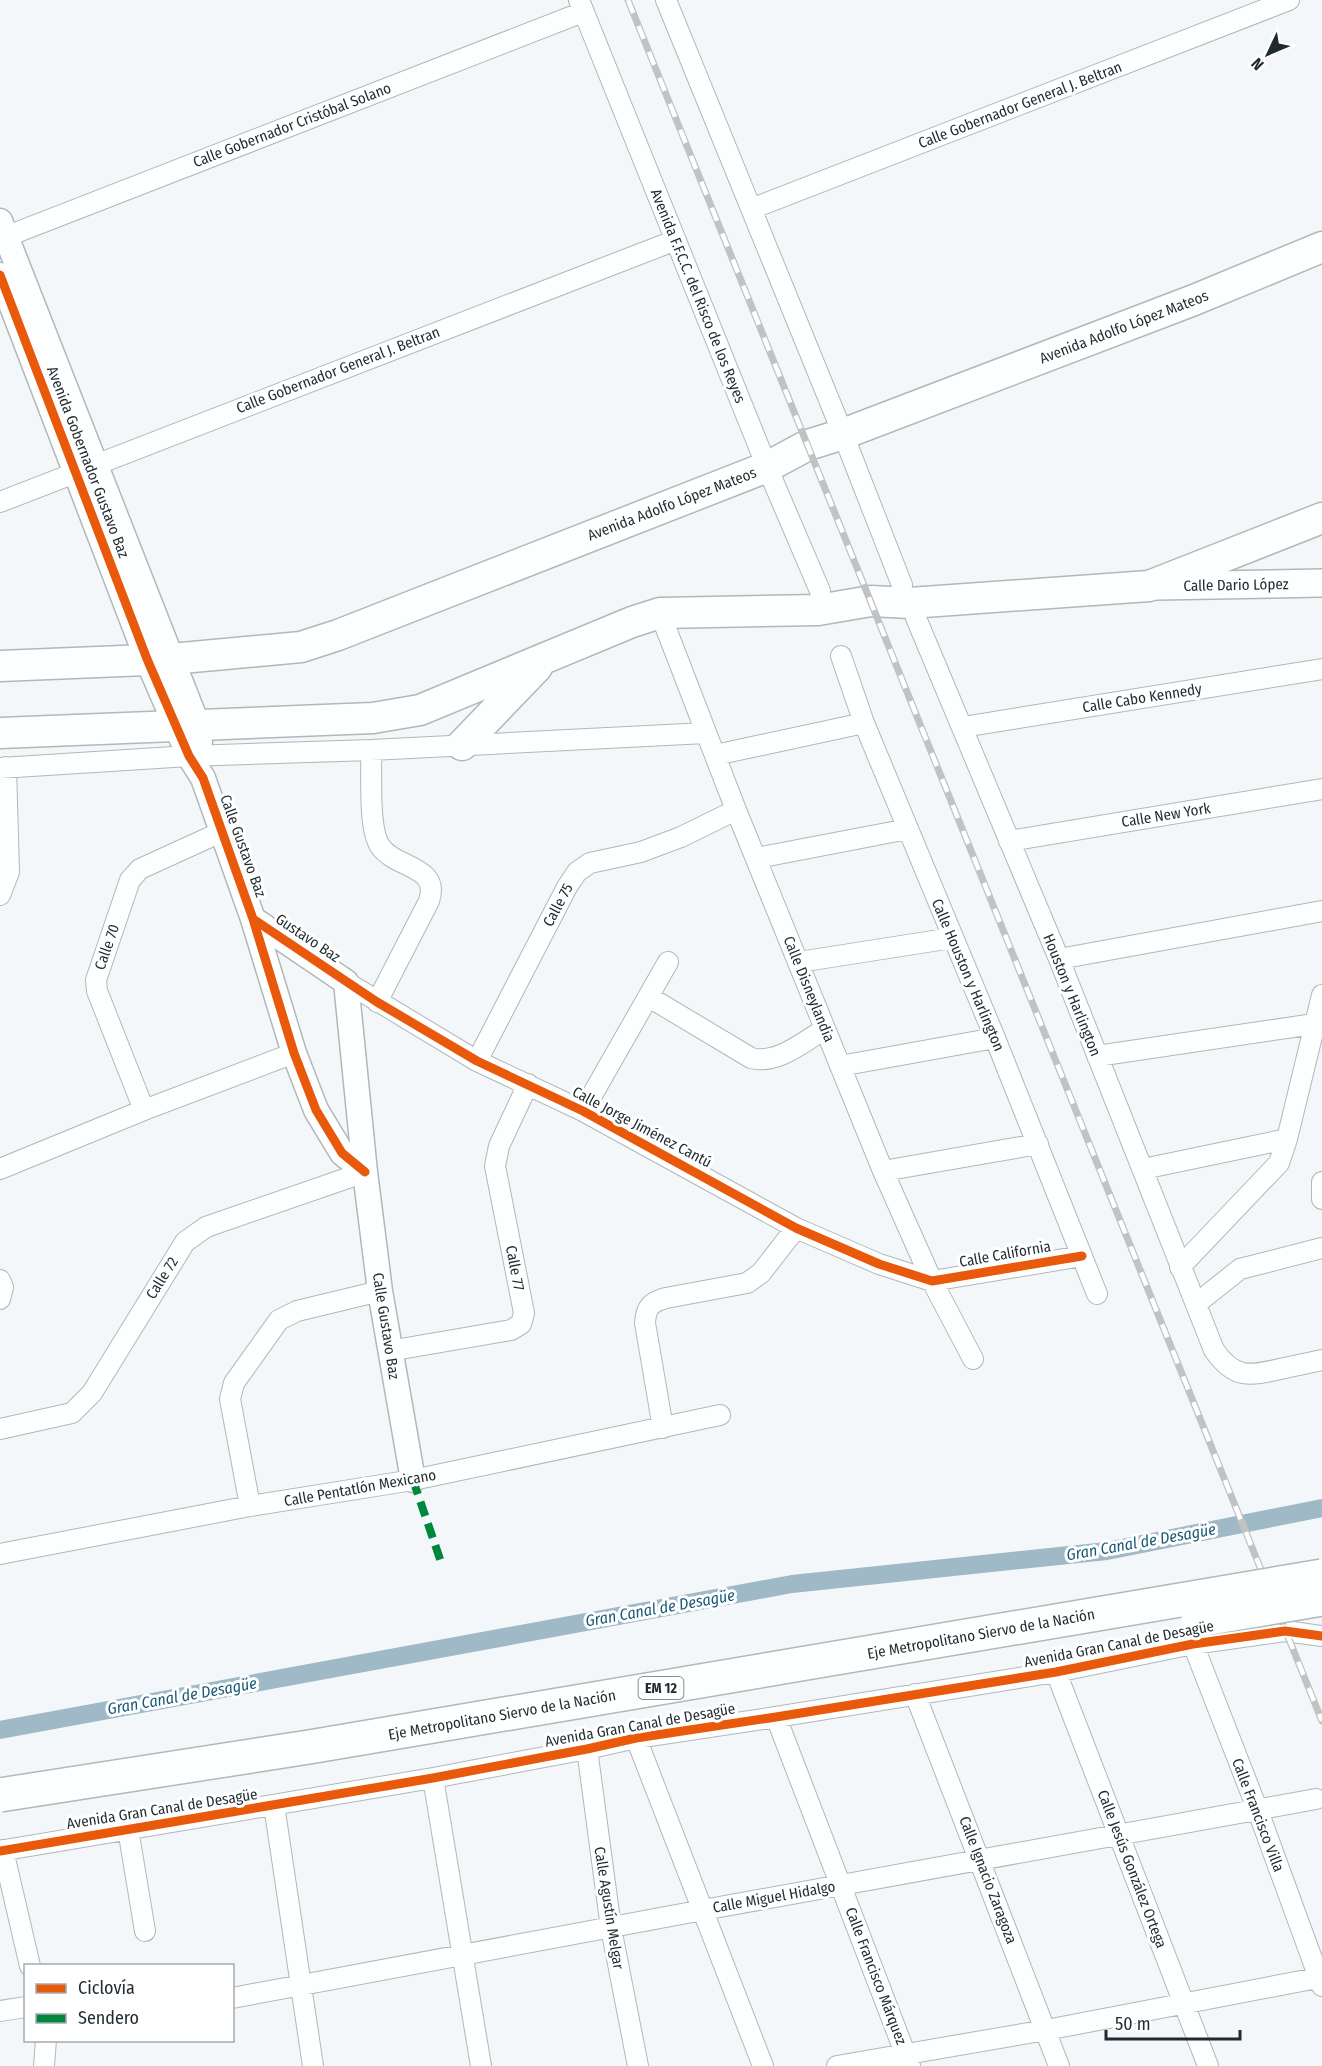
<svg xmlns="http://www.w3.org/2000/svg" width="1322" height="2066" viewBox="0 0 1322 2066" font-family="'Fira Sans Condensed',sans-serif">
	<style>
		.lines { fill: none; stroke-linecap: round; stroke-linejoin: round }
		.canal { stroke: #9fb9c6; stroke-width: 18 }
		.minor-casing { stroke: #b1b7bb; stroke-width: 22 }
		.tertiary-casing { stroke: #b1b7bb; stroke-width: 27 }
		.secondary-casing { stroke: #b1b7bb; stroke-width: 30 }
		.primary-casing { stroke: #b1b7bb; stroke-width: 33 }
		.minor { stroke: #fdfefe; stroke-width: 20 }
		.tertiary { stroke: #fdfefe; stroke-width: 24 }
		.secondary { stroke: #fdfefe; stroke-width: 27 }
		.primary { stroke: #fdfefe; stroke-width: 30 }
		.rail-casing { stroke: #c1c2c3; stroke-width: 7 }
		.rail { stroke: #fff; stroke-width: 4.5; stroke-dasharray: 14; stroke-linecap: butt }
		.motorway-bridge-casing { stroke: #b1b7bb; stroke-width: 36; stroke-linecap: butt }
		.motorway-bridge { stroke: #fdfefe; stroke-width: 33 }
		.quiet { stroke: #00873e; stroke-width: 8; stroke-dasharray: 15 8; stroke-linecap: butt }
		.cycleway-casing { stroke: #fff; stroke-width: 13 }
		.cycleway { stroke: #e8590c; stroke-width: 9 }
		.labels { text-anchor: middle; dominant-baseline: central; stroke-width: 6; stroke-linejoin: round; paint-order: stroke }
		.shield { fill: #fff; stroke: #626b6e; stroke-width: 1.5 }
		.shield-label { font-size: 14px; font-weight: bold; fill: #1f2b30 }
		.street-label { font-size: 15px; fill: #1f2b30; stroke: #fff }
		.water-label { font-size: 16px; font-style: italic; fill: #195a76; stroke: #fff }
	</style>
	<rect width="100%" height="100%" fill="#f4f7f9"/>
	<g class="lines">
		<path class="canal" d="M0,1730L792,1584L1107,1551L1322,1508"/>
		<g class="minor-casing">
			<path id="minor" d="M579,0L767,467L820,591
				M666,0L843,434L902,585
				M751,209L1289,0
				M0,239L583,12
				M0,502L676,240
				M660,613L736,810L883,1171L932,1281L973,1359
				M916,618L1059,959L1214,1350C1234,1379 1249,1376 1280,1369C1294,1366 1308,1363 1322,1360
				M841,656L864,723L995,1038L1097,1294
				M963,727L1322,669
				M371,750C372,773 368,828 380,846C395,869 441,865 429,901L377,1002
				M715,755L864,723
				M0,768L189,756L371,750L706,733
				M1009,841L1322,789
				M757,858L908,829
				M0,895L9,872L6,767
				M1059,959L1322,911
				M799,962L952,938
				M346,982L477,1061L583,1111L796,1228L879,1264L932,1281L1082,1256
				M649,997L751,1058C777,1065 803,1042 825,1029
				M1097,1056L1314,1024
				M477,1061L567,887L577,872L590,863L641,852L681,837L736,810
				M840,1066L995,1038
				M144,1110L97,991L96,980L130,880L140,869L221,832
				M583,1111L668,962
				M0,1169L144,1110L294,1053
				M1143,1169L1287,1139
				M883,1171L1038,1144
				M1322,1182V1199
				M1180,1267L1279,1163L1287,1139L1322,995
				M0,1280L3,1287L0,1299
				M1196,1304L1240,1269L1322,1248
				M389,1351L511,1330L521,1324L524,1313L495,1166L499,1146L528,1084
				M663,1428L645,1323C646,1307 651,1302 666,1298L747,1283L761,1273L796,1228
				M0,1429L72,1413L92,1393L185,1242L206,1227L365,1172
				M250,1506L230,1399L234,1383L279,1320L297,1311L380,1291
				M0,1554L250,1506L413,1480L720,1415
				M1193,1644L1258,1811L1322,1986
				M1056,1672L1208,2066
				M915,1694L1059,2066
				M776,1717L910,2066
				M636,1738L763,2066
				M587,1749L611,1928L638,2066
				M433,1778L481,2066
				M274,1805L313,2066
				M128,1829L145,1931
				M3,1850L30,1966
				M0,1851L433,1778L587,1749L636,1738L776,1717L1056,1672L1193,1644L1285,1631L1322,1636
				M232,1998L703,1910L1316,1799
				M0,2011L26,2007
				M44,2066L46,2040
				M837,2066L1046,2030L1322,1977"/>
		</g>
		<g class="tertiary-casing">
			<path id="tertiary" d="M0,221L198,726L200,742
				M0,275L147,659L189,756L203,778L253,919L294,1053L316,1110L342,1153L365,1172
				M253,919L346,982L365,1172L380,1291L413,1480"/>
		</g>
		<g class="secondary-casing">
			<path id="secondary" d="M1156,586L1322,583"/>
		</g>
		<g class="primary-casing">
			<path id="primary" d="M0,666L171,659L301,647L338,635L767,467L808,445L843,434L1194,300L1322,247
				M0,733L373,718L420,710L632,622L660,613L818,610L871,601L910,603L1149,586L1322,518
				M462,745L537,667"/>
		</g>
		<use href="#minor" class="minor"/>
		<use href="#tertiary" class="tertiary"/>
		<use href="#secondary" class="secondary"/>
		<use href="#primary" class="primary"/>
		<g class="rail-casing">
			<path id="rail" d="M628,0L1322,1721"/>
		</g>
		<use href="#rail" class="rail"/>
		<g class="motorway-bridge-casing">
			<path id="motorway-bridge" d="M1198,1620L1322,1599
				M0,1795L309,1747L1322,1576"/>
		</g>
		<use href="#motorway-bridge" class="motorway-bridge"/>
		<path class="quiet" d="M413,1480L441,1562"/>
		<g class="cycleway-casing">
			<path id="cycleway" d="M0,275L147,659L189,756L203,778L253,919L294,1053L316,1110L342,1153L365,1172
				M253,919L377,1002L477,1061L583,1111L796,1228L879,1264L932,1281L1082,1256
				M0,1851L433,1778L587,1749L636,1738L776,1717L1056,1672L1193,1644L1285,1631L1322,1636"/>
		</g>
		<use href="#cycleway" class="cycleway"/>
	</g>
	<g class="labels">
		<rect class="shield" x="638.5" y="1677" width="45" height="22" rx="4.5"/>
		<g class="shield-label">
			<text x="661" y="1688">EM 12</text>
		</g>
		<g class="street-label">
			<text transform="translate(1020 105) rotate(-21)">Calle Gobernador General J. Beltran</text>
			<text transform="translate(292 125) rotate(-21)">Calle Gobernador Cristóbal Solano</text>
			<text transform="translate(698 296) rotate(68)">Avenida F.F.C.C. del Risco de los Reyes</text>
			<text transform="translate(1124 327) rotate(-21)">Avenida Adolfo López Mateos</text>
			<text transform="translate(338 370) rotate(-21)">Calle Gobernador General J. Beltran</text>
			<text transform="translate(88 462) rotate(69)">Avenida Gobernador Gustavo Baz</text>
			<text transform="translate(672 504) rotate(-21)">Avenida Adolfo López Mateos</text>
			<text transform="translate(1236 585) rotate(-1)">Calle Dario López</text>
			<text transform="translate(1142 698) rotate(-9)">Calle Cabo Kennedy</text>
			<text transform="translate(1166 815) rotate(-9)">Calle New York</text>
			<text transform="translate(243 846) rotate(70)">Calle Gustavo Baz</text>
			<text transform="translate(558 905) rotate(-62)">Calle 75</text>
			<text transform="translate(308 938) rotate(34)">Gustavo Baz</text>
			<text transform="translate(107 947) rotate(-71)">Calle 70</text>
			<text transform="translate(968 975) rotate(67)">Calle Houston y Harlington</text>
			<text transform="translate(809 989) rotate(68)">Calle Disneylandia</text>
			<text transform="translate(1072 995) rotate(68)">Houston y Harlington</text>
			<text transform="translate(642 1127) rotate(28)">Calle Jorge Jiménez Cantú</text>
			<text transform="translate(1005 1254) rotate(-10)">Calle California</text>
			<text transform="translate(515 1268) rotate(79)">Calle 77</text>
			<text transform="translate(162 1278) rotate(-58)">Calle 72</text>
			<text transform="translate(386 1326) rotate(81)">Calle Gustavo Baz</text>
			<text transform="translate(360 1488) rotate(-10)">Calle Pentatlón Mexicano</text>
			<text transform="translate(981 1634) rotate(-10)">Eje Metropolitano Siervo de la Nación</text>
			<text transform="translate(1119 1644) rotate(-11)">Avenida Gran Canal de Desagüe</text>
			<text transform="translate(502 1715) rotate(-10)">Eje Metropolitano Siervo de la Nación</text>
			<text transform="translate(640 1725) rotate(-10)">Avenida Gran Canal de Desagüe</text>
			<text transform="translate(162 1809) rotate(-9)">Avenida Gran Canal de Desagüe</text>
			<text transform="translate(1258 1815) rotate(69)">Calle Francisco Villa</text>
			<text transform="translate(1132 1869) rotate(69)">Calle Jesús González Ortega</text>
			<text transform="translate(988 1880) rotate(69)">Calle Ignacio Zaragoza</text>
			<text transform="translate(774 1897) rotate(-10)">Calle Miguel Hidalgo</text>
			<text transform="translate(609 1908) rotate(81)">Calle Agustín Melgar</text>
			<text transform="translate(876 1976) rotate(69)">Calle Francisco Márquez</text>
		</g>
		<g class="water-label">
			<text transform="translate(1141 1542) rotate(-10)">Gran Canal de Desagüe</text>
			<text transform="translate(660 1608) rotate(-10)">Gran Canal de Desagüe</text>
			<text transform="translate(182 1696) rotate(-10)">Gran Canal de Desagüe</text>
		</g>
	</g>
	<rect x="24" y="1964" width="210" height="78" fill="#ffffff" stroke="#a5aaac" stroke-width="1.5"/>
	<rect x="36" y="1984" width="30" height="9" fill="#e8590c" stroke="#a5aaac" stroke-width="1.5"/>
	<text x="78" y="1994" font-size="18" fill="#1f2b30">Ciclovía</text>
	<rect x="36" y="2014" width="30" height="9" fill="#00873e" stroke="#a5aaac" stroke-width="1.5"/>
	<text x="78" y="2024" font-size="18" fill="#1f2b30">Sendero</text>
	<g transform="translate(1268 54) rotate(226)" stroke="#ffffff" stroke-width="4.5" paint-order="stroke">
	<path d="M0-4.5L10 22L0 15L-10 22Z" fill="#1f2b30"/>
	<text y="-9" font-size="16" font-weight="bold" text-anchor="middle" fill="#1f2b30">N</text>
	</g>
	<path d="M1106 2030v9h134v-9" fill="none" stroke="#1f2b30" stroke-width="3"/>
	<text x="1115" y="2030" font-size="18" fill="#1f2b30" stroke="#ffffff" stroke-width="4.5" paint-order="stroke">50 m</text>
</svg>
